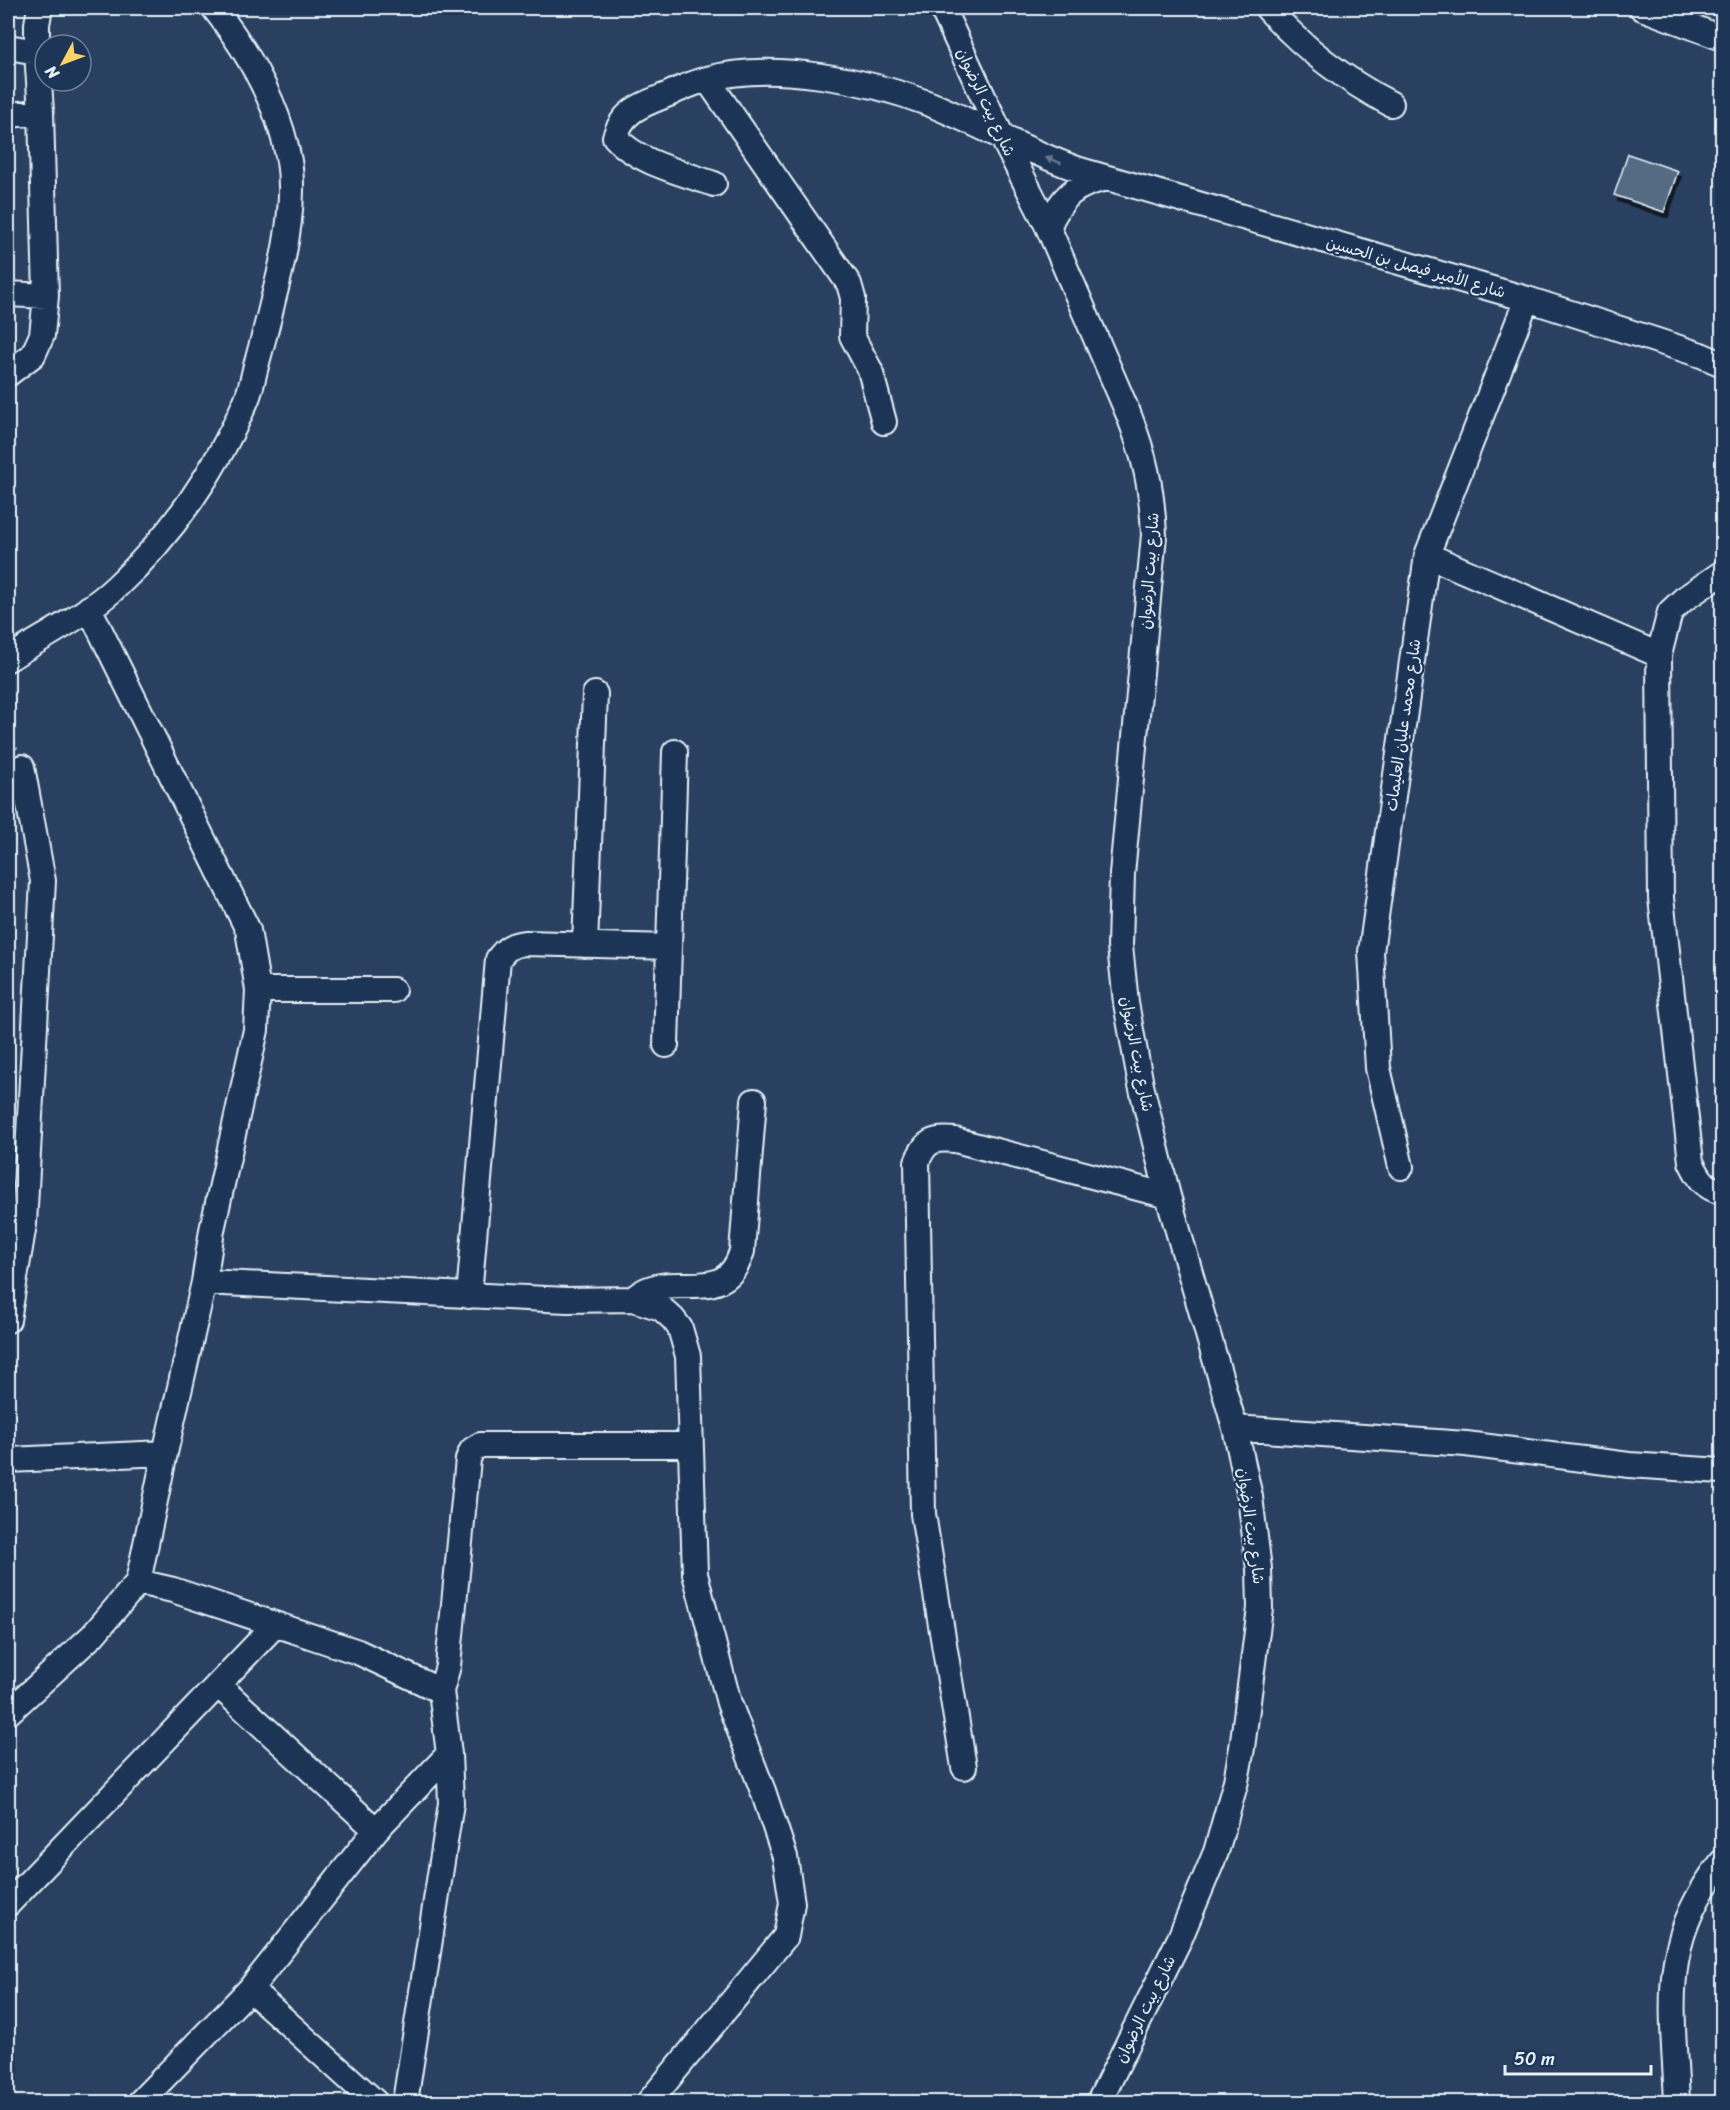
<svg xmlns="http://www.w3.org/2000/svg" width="1730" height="2110" viewBox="0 0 1730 2110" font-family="Sriracha,'Playpen Sans Arabic',sans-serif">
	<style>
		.building { fill: #556a83; stroke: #e8f1f8; stroke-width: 1.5; filter: url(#shadow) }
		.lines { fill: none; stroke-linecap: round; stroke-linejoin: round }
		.minor-casing { stroke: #e8f1f8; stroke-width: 28 }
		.path { stroke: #e8f1f8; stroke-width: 4; stroke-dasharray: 6 4.5; stroke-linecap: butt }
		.minor { stroke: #1d3557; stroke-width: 24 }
		.oneway { fill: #64778f }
		.labels { text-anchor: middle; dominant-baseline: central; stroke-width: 4.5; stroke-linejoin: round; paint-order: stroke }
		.street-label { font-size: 16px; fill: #e8f1f8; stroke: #1d3557 }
	</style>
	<defs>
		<filter id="shadow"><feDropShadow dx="3.5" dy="6" stdDeviation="0" flood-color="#0009"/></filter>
	</defs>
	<rect width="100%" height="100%" fill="#294061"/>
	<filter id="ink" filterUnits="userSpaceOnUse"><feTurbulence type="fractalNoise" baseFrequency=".0167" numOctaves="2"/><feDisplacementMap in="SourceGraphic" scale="12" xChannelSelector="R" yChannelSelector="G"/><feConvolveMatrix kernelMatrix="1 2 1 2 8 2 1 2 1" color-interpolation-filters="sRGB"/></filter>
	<g filter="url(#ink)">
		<path class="building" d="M1628,154L1678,171L1664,212L1614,195Z"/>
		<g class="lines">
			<g class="minor-casing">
				<path id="minor" d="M942,8L1002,137L1048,227L1128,413C1145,456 1152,488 1154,535L1122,874L1120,946L1126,1003L1141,1085L1168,1196L1235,1428L1250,1497L1259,1569L1260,1608L1242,1748L1236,1781L1216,1852L1180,1938L1099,2102
					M1267,8C1303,48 1343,79 1391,104
					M1642,8L1722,38
					M8,47L37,52
					M707,79L849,284L853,298L852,336L870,370L884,422
					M8,115L41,112
					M714,184C683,173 636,162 615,137C623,109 645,104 669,94C681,88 694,83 707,79C772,61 868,80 930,104C981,125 1028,152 1080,170L1527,299L1701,355L1722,364
					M1048,227C1062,196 1074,185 1107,178
					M8,294L46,296
					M8,374L33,355L42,335L46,296L41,112L37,52V24L40,8
					M1427,555L1659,655
					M1722,573L1684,599L1670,612L1659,655L1661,898L1691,1162C1699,1178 1704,1188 1722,1192
					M8,659C42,637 88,614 117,586C171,536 217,469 246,401C251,390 253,377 256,366C262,344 268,322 273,300C284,259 296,203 289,161C279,104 249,53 214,8
					M585,945L595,694
					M258,990H393
					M666,1045L675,752
					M1401,1167L1378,1068L1371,952L1427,555L1527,299
					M204,1282L567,1300L633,1299L661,1308L673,1319L680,1328L688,1356L695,1574L729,1703L763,1791L785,1857L792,1903L786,1936L649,2102
					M469,1296L498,959C506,948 513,944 526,943L669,947
					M633,1299C638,1295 643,1291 649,1289C684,1276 727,1303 742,1251L754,1101
					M8,1320L24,1224L43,881L22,767
					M1235,1428L1466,1444L1629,1465L1722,1471
					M8,1460L165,1453
					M138,1582L173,1590L358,1652L441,1691
					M218,1685L376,1830
					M8,1713L93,1635L138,1582L165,1453L204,1282L212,1230L256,1030L258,990L248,930L89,608
					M964,1767L923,1514L917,1162C925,1141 933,1138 955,1140L1168,1196
					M8,1904L274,1626
					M250,1989L375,2102
					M140,2102L250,1989L376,1830L449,1754
					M405,2102L451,1803L449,1754L441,1691L448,1666L468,1459L472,1450L480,1445H690
					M1677,2102C1673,2007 1658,1942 1722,1862"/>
			</g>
			<path class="path" d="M8,728L16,749"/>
			<use href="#minor" class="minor"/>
		</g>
		<defs><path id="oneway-solid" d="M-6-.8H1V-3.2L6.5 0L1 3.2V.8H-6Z" transform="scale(1.5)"/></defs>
		<use class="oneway" href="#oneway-solid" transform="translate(1053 160) rotate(-158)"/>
	</g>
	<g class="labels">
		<g class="street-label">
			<text transform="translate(986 102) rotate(65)">شارع بيت الرضوان</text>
			<text transform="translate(1416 267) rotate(16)">شارع الأمير فيصل بن الحسين</text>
			<text transform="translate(1149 571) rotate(-86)">شارع بيت الرضوان</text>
			<text transform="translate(1403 725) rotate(-82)">شارع محمد عليان العليمات</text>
			<text transform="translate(1137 1054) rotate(79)">شارع بيت الرضوان</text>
			<text transform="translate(1251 1526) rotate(82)">شارع بيت الرضوان</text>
			<text transform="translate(1145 2009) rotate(-64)">شارع بيت الرضوان</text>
		</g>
	</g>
	<rect width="1730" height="2110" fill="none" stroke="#1d3557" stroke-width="30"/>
	<rect x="15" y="15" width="1700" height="2080" fill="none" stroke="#e8f1f8" stroke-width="2" filter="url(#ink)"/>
	<g transform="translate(63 63) rotate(229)"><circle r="28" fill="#1d3557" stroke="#6e8097" stroke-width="1.5"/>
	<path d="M0-4.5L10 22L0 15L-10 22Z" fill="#ffd166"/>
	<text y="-9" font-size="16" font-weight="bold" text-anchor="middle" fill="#e8f1f8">N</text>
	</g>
	<path d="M1505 2065v9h146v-9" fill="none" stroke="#e8f1f8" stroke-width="3"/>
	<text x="1514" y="2065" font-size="18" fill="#e8f1f8" stroke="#1d3557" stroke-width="4.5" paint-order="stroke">50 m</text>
</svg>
